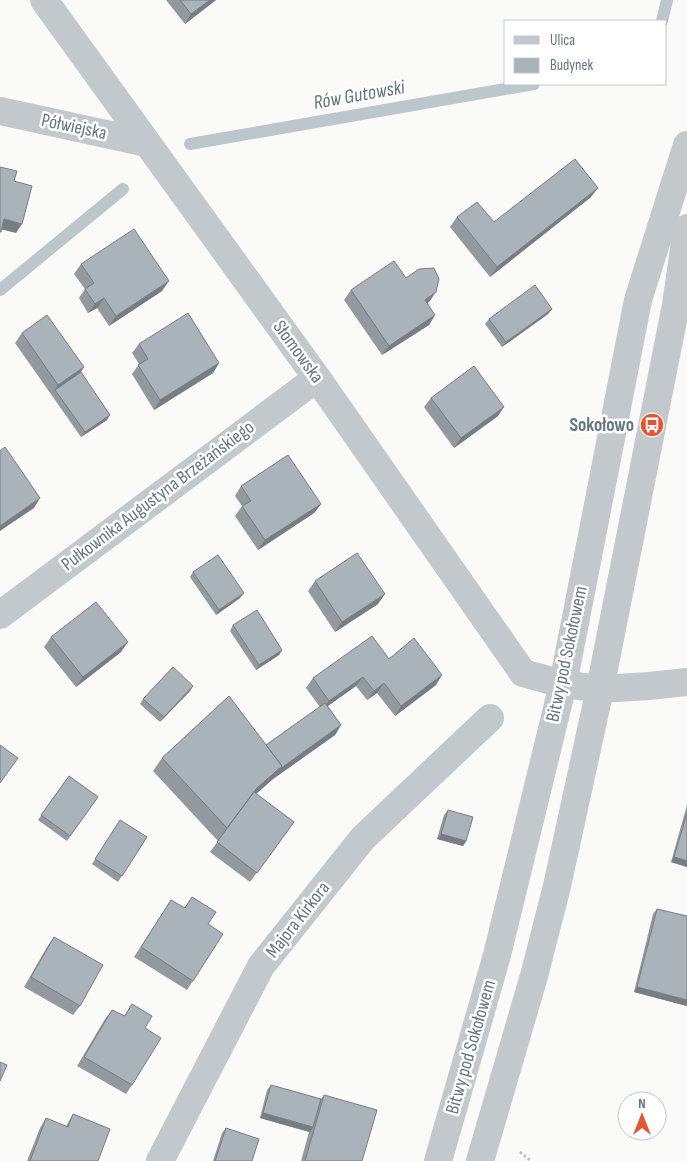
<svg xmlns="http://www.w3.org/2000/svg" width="687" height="1161" viewBox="0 0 687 1161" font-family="'Sofia Sans Condensed',sans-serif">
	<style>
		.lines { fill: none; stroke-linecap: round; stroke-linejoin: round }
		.stream { stroke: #bbc7cb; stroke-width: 12 }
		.path { stroke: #bbbfc2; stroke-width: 3; stroke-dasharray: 2.5 2.5; stroke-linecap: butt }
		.minor { stroke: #c3c8cc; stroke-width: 28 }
		.tertiary { stroke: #c3c8cc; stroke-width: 28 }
		.wall { fill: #929a9f }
		.shaded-wall { fill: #777d82 }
		.building { fill: #aab3b9; stroke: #777d82 }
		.labels { text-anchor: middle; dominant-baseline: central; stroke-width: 5; stroke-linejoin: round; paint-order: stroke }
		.street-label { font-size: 19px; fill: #657683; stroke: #fff }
		.poi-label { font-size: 19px; font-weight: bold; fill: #657683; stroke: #fff; text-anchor: end }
		.water-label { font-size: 20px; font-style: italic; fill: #60757c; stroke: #fff }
	</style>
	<rect width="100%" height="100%" fill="#fafaf8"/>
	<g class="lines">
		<path class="stream" d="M662,21L667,0
			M190,144L534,84
			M0,290L123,189"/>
		<path class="path" d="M520,1152L531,1161"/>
		<path class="minor" d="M44,0L317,378L523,673L563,684L600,689L649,686L687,682
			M0,111L147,143
			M0,615L317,378
			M160,1161L261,966L363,838L490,718"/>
		<path class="tertiary" d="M438,1161L497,955L563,684L638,300L687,145
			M480,1161L534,976L557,886L600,689L676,305L687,228"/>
	</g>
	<path class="wall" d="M166,0H216L185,24Z
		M591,197L490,277L450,227L457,217L494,222Z
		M81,264L162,291L109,326L97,308L88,313L79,298L85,289L74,274Z
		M406,278L429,302L427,303L435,315L429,325L382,355L344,300L351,290Z
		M552,309L548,314L502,347L485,324L489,319Z
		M22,333L84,367L81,372L107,420L81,437L15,343Z
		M139,344L219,363L213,373L154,410L132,374L139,364L132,353Z
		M431,398L498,416L454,448L424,407Z
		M241,486L321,504L314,513L258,550L235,516L242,506L235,496Z
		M193,572L240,598L216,615L190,577Z
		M315,581L378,604L335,632L308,591Z
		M233,625L282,650L279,655L256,670L230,631Z
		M51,637L121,652L76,687L44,647Z
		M389,659L436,685L395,716L377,693L367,700L356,686L328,706L341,725L335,735L273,779L256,794L294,822L250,882L210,852L218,841L153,771L162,758L266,745L320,707L306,688L313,678Z
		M193,686L190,691L160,722L140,704L143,699Z
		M69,776L98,797L67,841L38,820Z
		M687,805V867L671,862Z
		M448,810L466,841L463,846L437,839L444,815Z
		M120,820L147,837L118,882L92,864Z
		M192,897L208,924L193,981L187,990L134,957L171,900L184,908Z
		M657,909L687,1006L634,992L653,914Z
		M54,937L80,1006L73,1015L24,987L47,947Z
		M132,1004L145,1028L132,1085L126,1094L77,1066L105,1019L112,1010L124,1016Z
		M271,1085L321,1099L324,1095L362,1161H301L309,1132L260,1118L267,1090Z
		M73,1114L98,1161H27L40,1128L46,1118L66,1126Z
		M226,1128L252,1161H213L222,1133Z"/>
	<path class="shaded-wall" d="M210,0H216L185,24L191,14Z
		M598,188L591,197L490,277L497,267Z
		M4,219L22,224L16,233L0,229Z
		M169,281L162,291L109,326L116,316Z
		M436,292L429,302L418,309L425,300Z
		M104,298L97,308L88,313L95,304Z
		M552,309L548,314L502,347L506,342Z
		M435,315L429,325L382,355L389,346Z
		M219,363L213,373L154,410L160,400Z
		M84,367L77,377L55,390L51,395L58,385Z
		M504,407L498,416L454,448L461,438Z
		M110,415L107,420L81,437L85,432Z
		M40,498L34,508L0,531V526Z
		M321,504L314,513L258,550L265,540Z
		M244,593L240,598L216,615L219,610Z
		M385,594L378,604L335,632L342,622Z
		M128,642L121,652L76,687L83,677Z
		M282,650L279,655L256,670L259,665Z
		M442,675L436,685L395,716L401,706Z
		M363,677L356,686L322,710L329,701Z
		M384,683L377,693L367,700L374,691Z
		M193,686L190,691L160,722L164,717Z
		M341,725L335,735L273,779L247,802L256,789L282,766Z
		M441,834L466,841L463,846L437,839Z
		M674,857L687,861V867L671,862Z
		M637,987L687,1000V1006L634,992Z
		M263,1113L313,1127L310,1132L260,1118Z"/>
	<path class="building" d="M180,0H210L191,14Z
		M575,159L598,188L497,267L457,217L477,202L494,222Z
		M0,167L17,171L14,181L32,186L22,224L4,219L1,232H0Z
		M134,229L169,281L116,316L104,298L95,304L85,289L94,283L81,264Z
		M394,261L406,278L419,269L434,268L439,279L436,292L425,300L435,315L389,346L351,290Z
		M535,285L552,309L506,342L489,319Z
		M188,313L219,363L160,400L138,365L148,359L139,344Z
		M47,315L84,367L58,385L22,333Z
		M474,366L504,407L461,438L431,398Z
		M81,372L110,415L85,432L55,390Z
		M5,447L40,498L0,526V451Z
		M288,455L321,504L265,540L242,506L251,501L241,486Z
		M357,553L385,594L342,622L315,581Z
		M218,555L244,593L219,610L193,572Z
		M96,602L128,642L83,677L51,637Z
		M257,610L282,650L259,665L233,625Z
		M372,636L389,659L414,638L442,675L401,706L384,683L374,691L363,677L329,701L313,678Z
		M173,667L193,686L164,717L143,699Z
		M229,696L282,766L256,789L227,828L162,758Z
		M325,703L341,725L280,769L282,766L266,745Z
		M0,745L18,758L0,783Z
		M69,776L98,797L70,836L41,815Z
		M254,792L294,822L257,873L217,842Z
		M448,810L473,817L466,841L441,834Z
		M687,813V861L674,857Z
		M120,820L147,837L122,876L95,859Z
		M192,897L216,912L208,924L223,934L193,981L141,947L171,900L185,908Z
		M657,909L687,916V1000L637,987Z
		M54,937L103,965L80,1006L31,977Z
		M132,1004L152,1016L145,1028L161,1038L132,1085L84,1057L112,1010L125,1016Z
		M0,1062L7,1065L0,1081Z
		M271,1085L321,1099L313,1127L263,1113Z
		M324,1095L377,1110L362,1161H305Z
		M73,1114L110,1129L98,1161H30L46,1118L68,1127Z
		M226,1128L259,1139L252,1161H215Z"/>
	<defs>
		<g id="bus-disc" transform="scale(1.25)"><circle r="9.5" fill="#e4572e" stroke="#fff"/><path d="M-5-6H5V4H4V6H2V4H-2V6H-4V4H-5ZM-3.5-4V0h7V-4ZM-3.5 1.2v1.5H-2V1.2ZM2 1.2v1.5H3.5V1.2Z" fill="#fff"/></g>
	</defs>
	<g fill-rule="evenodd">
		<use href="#bus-disc" x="652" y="425"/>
	</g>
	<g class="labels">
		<g class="street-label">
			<text transform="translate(74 127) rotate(12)">Półwiejska</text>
			<text transform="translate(298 352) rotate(54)">Słomowska</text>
			<text transform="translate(158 496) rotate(-37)">Pułkownika Augustyna Brzeżańskiego</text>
			<text transform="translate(567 654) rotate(-78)">Bitwy pod Sokołowem</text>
			<text transform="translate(298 920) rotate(-52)">Majora Kirkora</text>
			<text transform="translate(471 1047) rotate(-74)">Bitwy pod Sokołowem</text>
		</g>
		<g class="poi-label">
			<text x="634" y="425">Sokołowo</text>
		</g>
		<g class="water-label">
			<text transform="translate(359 95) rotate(-10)">Rów Gutowski</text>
		</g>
	</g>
	<rect x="504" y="20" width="162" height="65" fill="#ffffff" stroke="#c1c8cd"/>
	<rect x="514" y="36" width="25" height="8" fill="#c3c8cc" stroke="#c1c8cd"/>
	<text x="550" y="45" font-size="15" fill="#657683">Ulica</text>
	<rect x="514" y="58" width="25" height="15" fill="#aab3b9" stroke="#c1c8cd"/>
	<text x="550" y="70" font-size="15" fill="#657683">Budynek</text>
	<g transform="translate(642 1116)"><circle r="24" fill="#ffffff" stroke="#c1c8cd"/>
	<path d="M0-4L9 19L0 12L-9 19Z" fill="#e4572e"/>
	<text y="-8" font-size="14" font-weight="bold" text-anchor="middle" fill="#657683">N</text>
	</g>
</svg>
